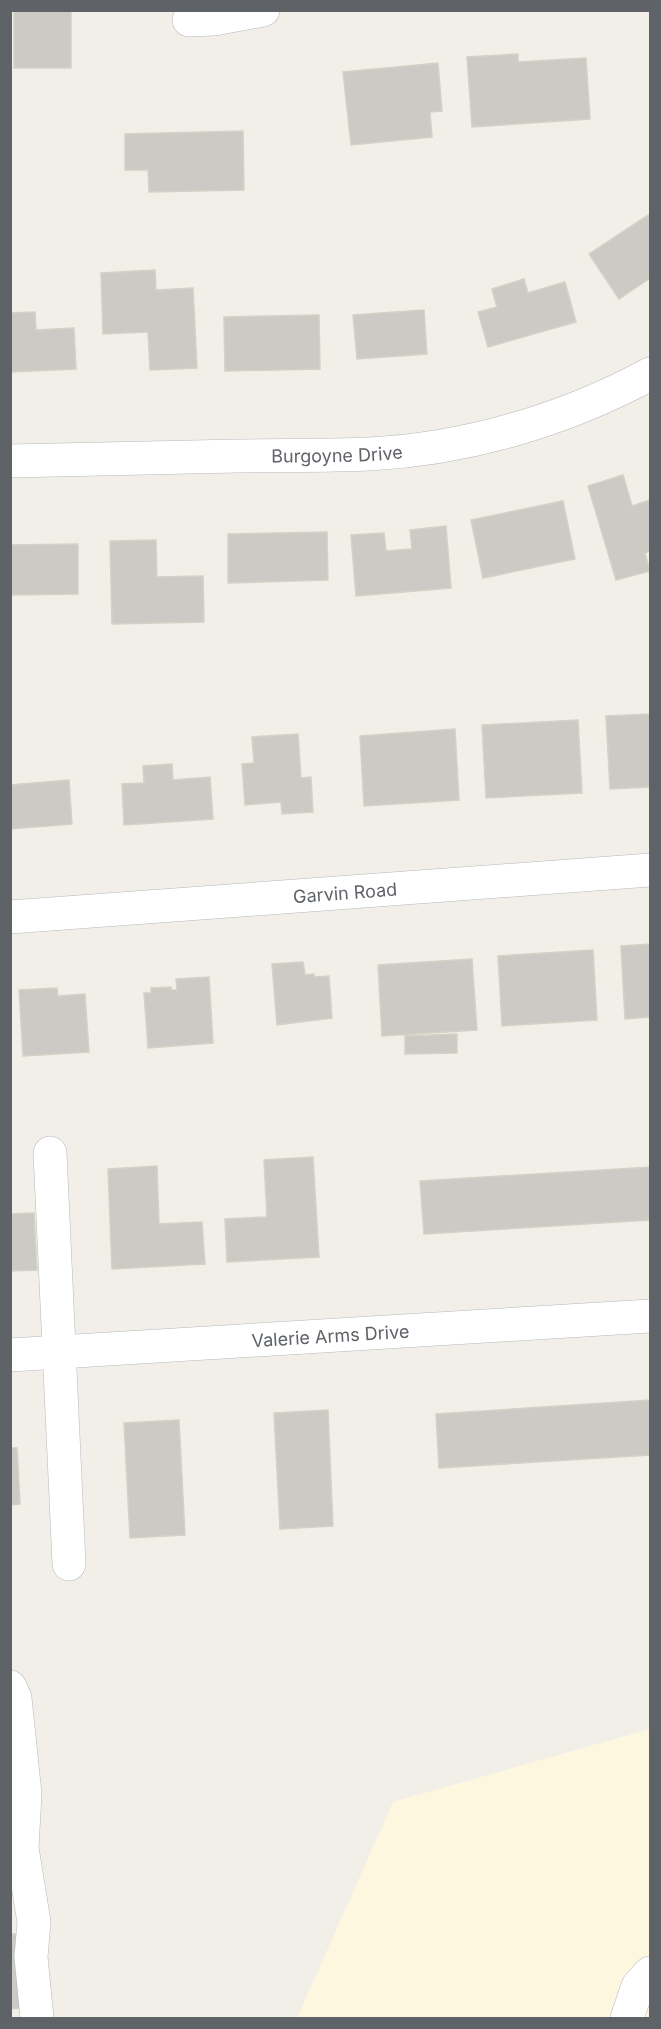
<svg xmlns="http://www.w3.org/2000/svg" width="661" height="2029" viewBox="0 0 661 2029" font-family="Inter,sans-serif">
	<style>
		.commercial { fill: #fef7e0 }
		.building { fill: #cccac5; stroke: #d6d1c6; stroke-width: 1.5 }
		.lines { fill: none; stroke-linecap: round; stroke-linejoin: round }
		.minor-casing { stroke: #b5b8bc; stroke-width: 34 }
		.minor { stroke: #fff; stroke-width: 33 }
		.labels { text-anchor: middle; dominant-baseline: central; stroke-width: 4.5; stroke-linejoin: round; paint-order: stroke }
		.street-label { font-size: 18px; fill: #5f6368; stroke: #fff }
	</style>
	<rect width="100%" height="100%" fill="#f1efe8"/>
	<path class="commercial" d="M650,1729V2018H297L393,1802Z"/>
	<path class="building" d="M14,10H71V68H14Z
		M518,54V62L586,58L590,119L472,127L467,57Z
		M438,63L442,111L430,112L432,137L351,145L343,72Z
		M243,131L244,190L149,192L148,170H125V134Z
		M648,215L650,219V278L619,299L589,254Z
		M155,270L156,290L193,288L197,368L150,370L148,332L103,334L101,273Z
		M524,279L528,293L565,282L576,322L488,347L478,312L497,307L492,289Z
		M424,310L427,354L357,359L353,315Z
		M35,312L36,330L74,328L76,369L10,372V313Z
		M319,315L320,369L225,371L224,317Z
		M623,475L632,506L650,500V551L645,553L650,571L616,580L588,486Z
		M563,501L575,559L483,578L471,520Z
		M446,526L451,588L356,596L351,535L384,533L386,551L412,549L410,530Z
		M327,532L328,580L228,583V534Z
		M156,540L157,577L203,576L204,622L112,624L110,541Z
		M78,544V594L10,595V545Z
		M650,714V787L610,789L606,716Z
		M578,720L582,793L486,798L482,725Z
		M455,729L459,800L364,806L360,736Z
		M298,734L301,778L311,777L313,812L282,814L281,802L245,805L242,764L254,763L252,737Z
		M172,764L173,780L210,777L213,819L124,825L122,784L144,783L143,766Z
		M69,780L72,824L10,829V785Z
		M650,944V1017L625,1019L621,946Z
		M593,950L597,1020L502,1026L498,956Z
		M472,959L477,1030L382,1036L378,965Z
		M303,962L305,975L314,974L315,977L329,976L332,1018L277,1025L272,964Z
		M209,977L213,1043L148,1048L144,993H151V988L171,987V990H177L176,979Z
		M57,988L58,996L85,994L89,1052L23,1056L19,990Z
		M457,1034V1053L405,1054V1036Z
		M313,1157L319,1257L227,1262L225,1219L267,1217L264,1160Z
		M157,1166L159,1224L202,1222L205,1264L112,1269L108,1169Z
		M650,1167V1220L424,1234L420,1181Z
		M34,1213L37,1270L10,1271V1214Z
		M650,1400V1455L439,1468L436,1414Z
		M328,1410L333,1526L280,1529L274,1413Z
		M179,1420L185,1535L130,1538L124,1423Z
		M10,1448H17L20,1504L10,1505Z
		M10,1934H16L21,2008L10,2009Z"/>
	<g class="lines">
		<g class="minor-casing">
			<g id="minor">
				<path d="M189,20L214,19L263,10"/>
				<path id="s1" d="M10,461C86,459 162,458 237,456C281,455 325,456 369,454C467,449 565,420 650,374"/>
				<path id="s2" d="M10,917L650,870"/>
				<path d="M50,1153L69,1564"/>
				<path id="s3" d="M10,1355L650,1316"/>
				<path d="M10,1687L15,1698L25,1794L22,1848L34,1922L31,1957L37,2018"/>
				<path d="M627,2018L638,1986L650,1973"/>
			</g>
		</g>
		<use href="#minor" class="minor"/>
	</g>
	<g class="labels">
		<g class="street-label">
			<text stroke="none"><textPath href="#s1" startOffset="327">Burgoyne Drive</textPath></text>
			<text stroke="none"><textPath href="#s2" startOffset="336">Garvin Road</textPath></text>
			<text stroke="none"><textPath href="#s3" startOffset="321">Valerie Arms Drive</textPath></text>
		</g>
	</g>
	<rect width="661" height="2029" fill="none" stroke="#5f6368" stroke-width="24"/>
</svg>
